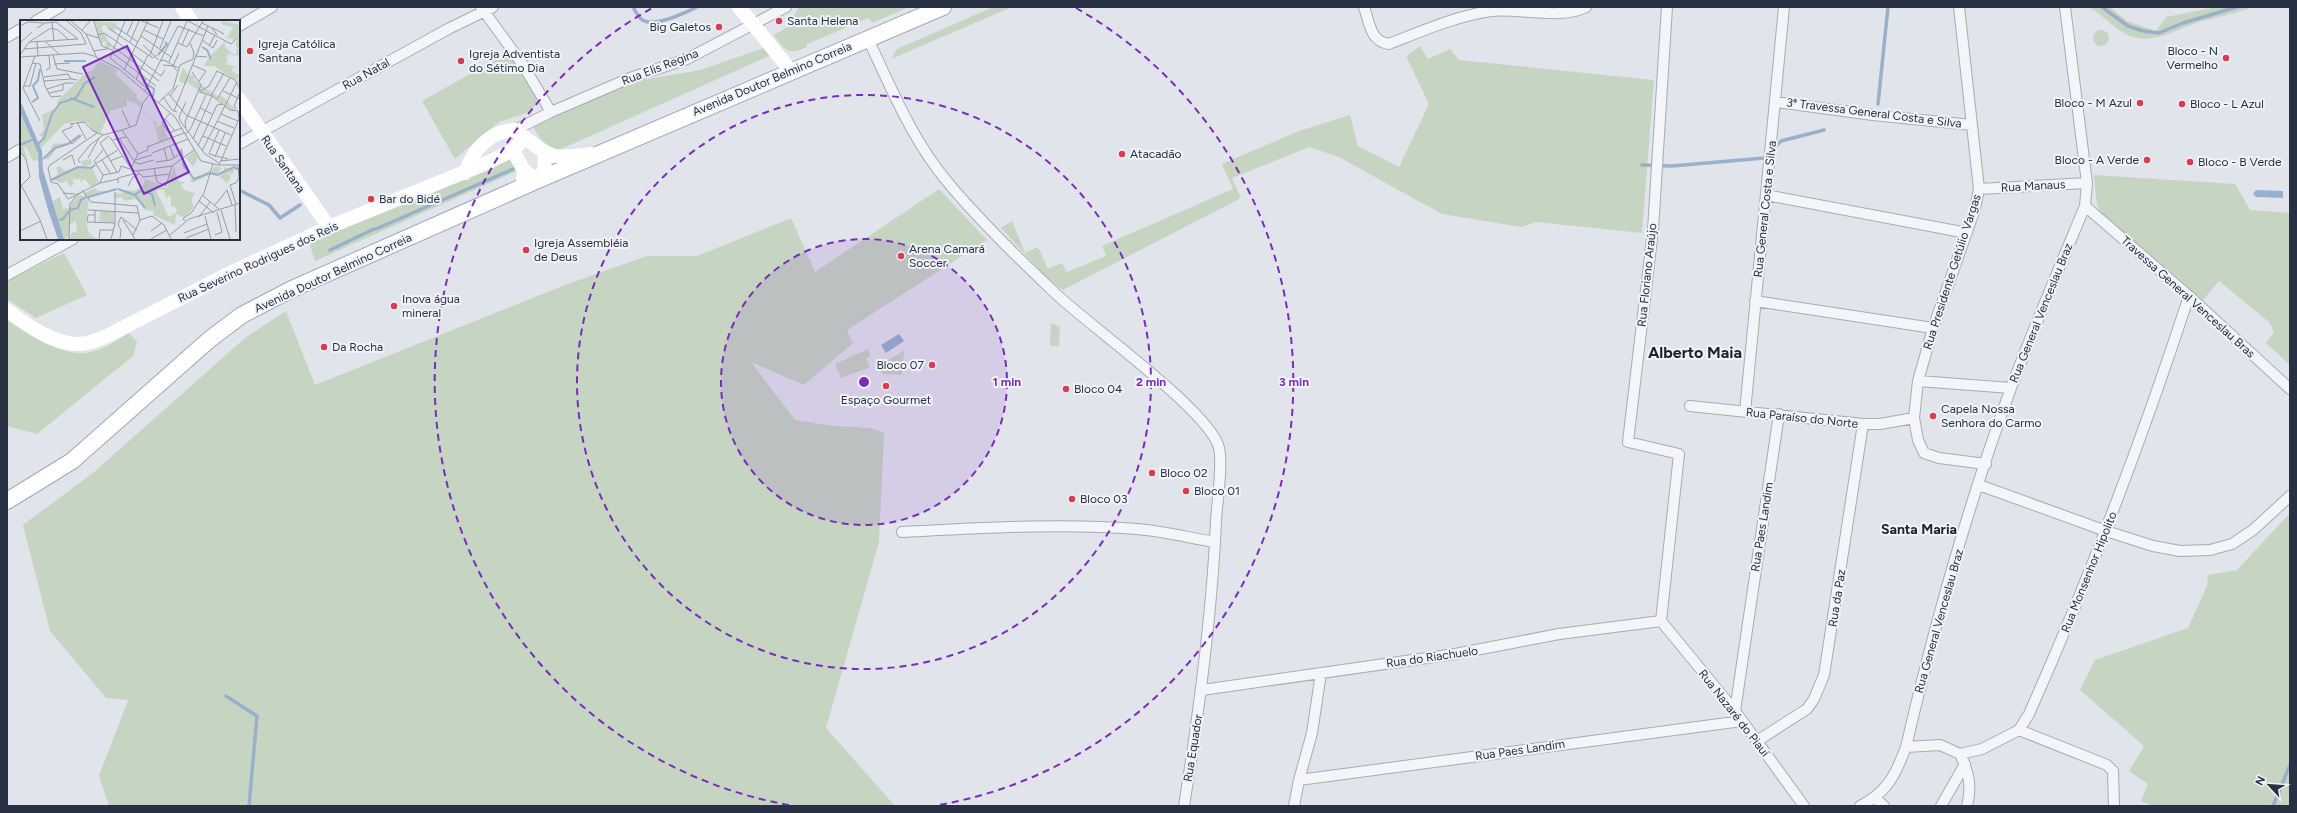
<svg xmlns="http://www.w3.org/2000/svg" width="2297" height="813" viewBox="0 0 2297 813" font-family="Figtree,sans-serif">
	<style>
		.green { fill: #c5d5c1 }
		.water { fill: #99b0cd }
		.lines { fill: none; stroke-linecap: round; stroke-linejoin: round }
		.stream { stroke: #99b0cd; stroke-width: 3.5 }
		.street-casing { stroke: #a6abb6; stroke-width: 12 }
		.primary-casing { stroke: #9fa8b7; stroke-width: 18 }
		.street { stroke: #f4f5f8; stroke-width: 10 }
		.secondary { stroke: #fff; stroke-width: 14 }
		.primary { stroke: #fff; stroke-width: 16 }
		.ring { fill: none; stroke: #7b2cbf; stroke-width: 2; stroke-dasharray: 7 5 }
		.poi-dot { fill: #d93c4d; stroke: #f1f3f8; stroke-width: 1.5 }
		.labels { text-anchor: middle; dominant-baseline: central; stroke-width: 4; stroke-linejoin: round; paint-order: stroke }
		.poi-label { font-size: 12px; fill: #283144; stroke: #f1f3f8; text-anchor: start }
		.street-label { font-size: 12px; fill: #283144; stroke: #f1f3f8 }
		.quarter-label { font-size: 14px; font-weight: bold; fill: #1a2234; stroke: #f1f3f8 }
		.district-label { font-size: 16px; font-weight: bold; fill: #1a2234; stroke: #f1f3f8 }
		.inset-river { fill: none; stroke: #99b0cd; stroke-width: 2 }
		.inset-road { fill: none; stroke: #979ca8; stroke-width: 1 }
		.view { fill: #7b2cbf; fill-opacity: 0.15; stroke: #7b2cbf; stroke-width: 2 }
		.inset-edge { fill: none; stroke: #283144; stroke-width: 2 }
		.centre { fill: #7b2cbf; stroke: #f1f3f8; stroke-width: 2 }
		.ring-label { font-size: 12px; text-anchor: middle; font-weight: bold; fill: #7b2cbf; stroke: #f1f3f8; stroke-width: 4; stroke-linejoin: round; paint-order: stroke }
	</style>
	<rect width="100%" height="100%" fill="#e1e4eb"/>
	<path class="green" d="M799,7H909L872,23L869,18L807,44V47C788,55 786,52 774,35L788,27Z
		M993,7H1012L891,59L897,49Z
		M2088,7H2110L2127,21L2156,31L2166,17L2217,7H2253C2235,14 2217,17 2199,22C2180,28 2158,42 2137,38C2119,35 2105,15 2088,7Z
		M2093 38a8 8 0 1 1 16 0a8 8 0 1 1-16 0Z
		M1420,46L1428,59L1450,49L1459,60L1654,80L1642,233L1536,222L1521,227L1442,214L1339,157L1309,147L1232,178L1241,198L1063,290L1047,278L1001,228L1012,221L1025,253L1038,247L1048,269L1062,263L1067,272L1106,256L1102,246L1233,189L1222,164L1299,131L1350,115L1358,146L1399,167L1429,104L1406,56Z
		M767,47L771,55L559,150C548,149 537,136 533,126L595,95L643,80L700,70Z
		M504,55H512L537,98L535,106L527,113L499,122L455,159L422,101Z
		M511,159L517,171L315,261L309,242Z
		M2094,175L2235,184L2250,210L2290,213V365L2266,343L2274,332L2270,323L2219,281L2203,300L2103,217L2097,204Z
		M939,189L987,240L847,330L853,343L804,385L751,362L795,420L834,426L871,428L884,433L879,542L826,728L895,806H109L99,776L128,700L106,698L50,631L23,525L94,472L245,338L286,311L315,385L565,285L647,256H697L791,218L815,272Z
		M64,253L87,295L36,318L7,299V281Z
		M7,320C27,334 66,359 91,352C105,349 117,340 129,333L137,342L133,356L37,434L7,426Z
		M1051,323L1060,327L1059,346H1050Z
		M868,349L871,356L866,359L870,367L841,378L835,364Z
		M904,351L902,375L883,374L878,366Z
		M2290,513V806H2152L2141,801L2148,784L2129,771L2144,746L2080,690L2095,660L2188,628L2207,586L2208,575L2237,570Z"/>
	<path class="water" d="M2256,190L2283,191V198L2256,197L2253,194Z
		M899,334L904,341L886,353L881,345Z"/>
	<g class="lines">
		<path class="stream" d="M633,7C635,10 637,15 640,18C651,30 684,13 697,7
			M2102,7L2128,26L2143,31L2159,33L2183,23L2237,7
			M1878,104L1888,7
			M1773,149L1781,141L1824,130
			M1642,165L1672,166L1764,158L1767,155
			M239,190L269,205L280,218L300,205
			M376,229L513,169
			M330,250L374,229
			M226,696L257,716L249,806
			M2273,806L2290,765"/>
		<g class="street-casing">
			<path id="street" d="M481,7L523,65L551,112
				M1364,7C1370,24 1370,41 1389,44C1422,31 1456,16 1491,11C1519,8 1562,20 1586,7
				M1959,7L1979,189L1975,209L1933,328L1918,381L1914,418L1918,440L1924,453L1939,458L1986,464
				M36,21L60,7
				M239,26L272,7
				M7,37L21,29
				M868,39C892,90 913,142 950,185C982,223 1019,259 1055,293C1087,324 1211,412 1219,448C1223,467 1217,501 1216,521C1212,617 1199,712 1184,806
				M1776,102L1873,115L1972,125
				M515,130L551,112L630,78L687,59L786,7
				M239,144L448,29L493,7
				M7,157L21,149
				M1979,189L2087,183
				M1766,195L1967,233
				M2085,206L2189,296L2290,389
				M7,275L73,239
				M1755,301L1933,328
				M1918,381L2011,388
				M1690,406L1863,424H1880L1914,418
				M1745,412L1784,7
				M1979,485L2106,531L2153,546L2180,551L2210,550L2232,544L2253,530L2290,496
				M902,532C981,528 1059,523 1137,529C1163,531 1190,538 1215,542
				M1661,621L1679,454L1628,442L1653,230L1667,7
				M1661,621L1735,711L1804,806
				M1202,690L1455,654L1559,634L1661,621
				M1735,711L1779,414
				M2019,730L2107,765L2113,771L2114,806
				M1757,741L1807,709L1814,699L1824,675L1863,424
				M1906,747L1940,745L1960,754L1982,749L2019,730L2029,714C2090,577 2142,440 2189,296
				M1960,754C1969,773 1972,786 1967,806
				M1299,780L1742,721
				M1875,798L1884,806
				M1294,806L1299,780L1312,733L1321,673
				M1860,806C1887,793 1896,774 1906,747C1934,626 1968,505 2011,388C2034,327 2060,266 2085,206L2087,183L2065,7
				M1941,806L1965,764"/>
		</g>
		<g class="primary-casing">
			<path id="primary" d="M7,501L72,461L210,339L242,315L292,289L538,180L943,7"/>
		</g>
		<use href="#street" class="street"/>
		<path class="secondary" d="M182,7L191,21
			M739,7L791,71
			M239,99L329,227
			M513,150L524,171L523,180
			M524,171L538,180C546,171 545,163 544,152
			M465,173C473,150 489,131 515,130C549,155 547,161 591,154
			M7,310C27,325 51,343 77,344C87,344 98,340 107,336L230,273L329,227L487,163L513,150L525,138"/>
		<use href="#primary" class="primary"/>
	</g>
	<circle cx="864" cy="382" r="143" fill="#7b2cbf" fill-opacity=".12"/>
	<g class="ring">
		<circle cx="864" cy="382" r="143"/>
		<circle cx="864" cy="382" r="287"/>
		<path d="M789 805A430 430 0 0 1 652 8M1076 8A430 430 0 0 1 939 805"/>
	</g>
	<g class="poi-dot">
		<circle cx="779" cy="21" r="4"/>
		<circle cx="719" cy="27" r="4"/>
		<circle cx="250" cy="51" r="4"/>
		<circle cx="2226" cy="58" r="4"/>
		<circle cx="461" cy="61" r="4"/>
		<circle cx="2140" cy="103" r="4"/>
		<circle cx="2182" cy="104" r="4"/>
		<circle cx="1122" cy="154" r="4"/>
		<circle cx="2147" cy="160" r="4"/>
		<circle cx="2190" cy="162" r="4"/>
		<circle cx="371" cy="199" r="4"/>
		<circle cx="526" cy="250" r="4"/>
		<circle cx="901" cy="256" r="4"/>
		<circle cx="394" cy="306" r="4"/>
		<circle cx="324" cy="347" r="4"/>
		<circle cx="932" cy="365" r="4"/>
		<circle cx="886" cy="386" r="4"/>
		<circle cx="1066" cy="389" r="4"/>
		<circle cx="1933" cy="416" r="4"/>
		<circle cx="1152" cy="473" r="4"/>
		<circle cx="1186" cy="491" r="4"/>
		<circle cx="1072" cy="499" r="4"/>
	</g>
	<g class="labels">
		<g class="poi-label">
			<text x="787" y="21">Santa Helena</text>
			<text x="711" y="27" text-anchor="end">Big Galetos</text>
			<text x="258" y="44">Igreja Católica<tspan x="258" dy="14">Santana</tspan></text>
			<text x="2218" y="51" text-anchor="end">Bloco - N<tspan x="2218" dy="14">Vermelho</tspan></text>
			<text x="469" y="54">Igreja Adventista<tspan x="469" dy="14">do Sétimo Dia</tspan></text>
			<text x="2132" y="103" text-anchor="end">Bloco - M Azul</text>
			<text x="2190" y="104">Bloco - L Azul</text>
			<text x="1130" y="154">Atacadão</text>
			<text x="2139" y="160" text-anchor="end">Bloco - A Verde</text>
			<text x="2198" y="162">Bloco - B Verde</text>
			<text x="379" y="199">Bar do Bidé</text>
			<text x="534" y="243">Igreja Assembléia<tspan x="534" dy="14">de Deus</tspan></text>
			<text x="909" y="249">Arena Camará<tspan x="909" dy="14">Soccer</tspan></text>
			<text x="402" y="299">Inova água<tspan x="402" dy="14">mineral</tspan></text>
			<text x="332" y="347">Da Rocha</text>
			<text x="924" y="365" text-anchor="end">Bloco 07</text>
			<text x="1074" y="389">Bloco 04</text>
			<text x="886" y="400" text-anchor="middle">Espaço Gourmet</text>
			<text x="1941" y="409">Capela Nossa<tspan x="1941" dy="14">Senhora do Carmo</tspan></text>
			<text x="1160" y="473">Bloco 02</text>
			<text x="1194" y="491">Bloco 01</text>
			<text x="1080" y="499">Bloco 03</text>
		</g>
		<g class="street-label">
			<text transform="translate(660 67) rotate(-21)">Rua Elis Regina</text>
			<text transform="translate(366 74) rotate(-29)">Rua Natal</text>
			<text transform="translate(772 79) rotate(-23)">Avenida Doutor Belmino Correia</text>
			<text transform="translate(1874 113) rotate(7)">3ª Travessa General Costa e Silva</text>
			<text transform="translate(283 164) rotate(55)">Rua Santana</text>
			<text transform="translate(2033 186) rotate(-3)">Rua Manaus</text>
			<text transform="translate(1765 209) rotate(-84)">Rua General Costa e Silva</text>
			<text transform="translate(258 262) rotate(-25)">Rua Severino Rodrigues dos Reis</text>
			<text transform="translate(1952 272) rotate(-72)">Rua Presidente Getúlio Vargas</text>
			<text transform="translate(333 273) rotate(-25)">Avenida Doutor Belmino Correia</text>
			<text transform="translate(1647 275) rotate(-84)">Rua Floriano Araújo</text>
			<text transform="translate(2188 297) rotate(42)">Travessa General Venceslau Bras</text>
			<text transform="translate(2041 313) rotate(-68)">Rua General Venceslau Braz</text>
			<text transform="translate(1802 418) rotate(6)">Rua Paraíso do Norte</text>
			<text transform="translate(1762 527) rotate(-81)">Rua Paes Landim</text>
			<text transform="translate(2089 572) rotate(-68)">Rua Monsenhor Hipolito</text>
			<text transform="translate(1837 598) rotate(-81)">Rua da Paz</text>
			<text transform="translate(1939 621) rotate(-74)">Rua General Venceslau Braz</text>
			<text transform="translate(1432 657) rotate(-8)">Rua do Riachuelo</text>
			<text transform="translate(1734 713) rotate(52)">Rua Nazaré do Piauí</text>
			<text transform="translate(1193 748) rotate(-81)">Rua Equador</text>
			<text transform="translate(1520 750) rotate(-8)">Rua Paes Landim</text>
		</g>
		<g class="quarter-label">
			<text x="1919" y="529">Santa Maria</text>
		</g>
		<g class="district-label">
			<text x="1695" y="352">Alberto Maia</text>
		</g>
	</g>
	<g transform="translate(20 20)">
		<rect width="220" height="220" fill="#e1e4eb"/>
		<path d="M75,1L97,3L94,12L84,5L81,8L90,24V29L86,28L85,21L81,23ZM201,1L220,5V35L214,36L209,33L206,37L208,41L206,45H212L220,50L213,47L212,51L220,56V67L217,61L219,57L215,60L194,46H184L189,37L205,22V27L214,35L217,33L215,29L219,30L215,24L218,20L207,18L213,7L203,5ZM79,41L98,50L95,54L117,75L115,78L122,82L121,87L112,81L111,83L107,78V86L90,91L80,114L73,111L68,103L56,101L44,104L21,128L18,122L23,118L19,115L24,110L22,95L38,87L37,81L67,52L72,51ZM163,47L168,55H174V60L199,77L201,75L216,90H211L198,79L178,70L168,63L169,59L166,64L159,61ZM121,91L137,103L136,107L143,105L148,119L139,122L134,102ZM0,92L17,131L18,140L13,141L6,127L4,128L7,139L0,132ZM49,123L37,128L28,140L26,138L33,124ZM174,131L178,138L173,147L166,138ZM71,139L72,144L64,147H72L79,163L71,167L65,159L60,162L61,158L56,160V158L54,160L51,157L54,164L50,167L47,161L41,163L32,159L38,154L36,148L39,146L45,151L58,146L63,147L61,141ZM164,139V145L170,152L174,158L191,150L189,155L172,163L170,160L173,159L163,145ZM154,146L158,160L165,163L161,165L164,170L175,173L171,180L174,187L164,198L155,193L157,190L154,186L151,187V178L149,176L146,178L144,170H136L148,196H151L154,193L156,195L155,205L133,195L134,191L125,190L121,183L115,179L105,181L101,177L95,178L96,173L103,174L102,171L95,169L115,171L124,164L125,159L147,168ZM195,146L202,148L196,155L204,150V147L211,149L217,147V150H214L212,155L207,152L211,157L207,163L199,156L201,153L198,156L191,153ZM76,168L77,171H91L69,178L66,202L69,213L77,219H49L52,213L57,211L56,201L50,204L48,216L44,219L33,181L40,177L43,189L49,188L59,173L66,179L64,173ZM80,191H94V203L79,201Z" fill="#c5d5c1"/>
		<path d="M0,80L22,131L23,150L44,219H38L28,190L19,157L18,133L0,92Z" fill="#99b0cd"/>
		<path class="inset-river" d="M182,27L187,30L191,39M138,35L147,24L145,22M44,41H66M125,59L124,62L134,69L133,77M50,78L74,87M12,82L18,78L13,66L18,60L20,49M18,124L24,118L32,94L40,83L56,78L65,63L75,57M0,125L14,119M161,129L164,146L174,159L190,153L197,155L214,147L220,150M23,139L35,128L48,124L60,115M31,160L58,147L71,148L75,145M98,169L115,175L120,171L132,174L135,186M115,175L125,188M68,177L97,169M50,190L58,188L61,180L66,177M39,200L43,199L49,191"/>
		<path class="inset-road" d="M51,1L66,14L79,18L82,26L92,30M74,1L79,18M105,1L90,38L115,58M122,1L139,8M168,1L211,24L216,19M32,2L34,21M182,3L192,8L197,15M0,6L8,2L24,3M96,7L118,22M17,8L25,3L36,2L58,19M88,8L133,38L137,35M193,8L204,14M62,10L70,1M124,10L143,19M66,14L77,38M107,14L113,1M78,15L84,13L96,21L141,56L145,50M121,16L151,37M182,20L193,28L197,20M25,21L40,35M10,22L58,19M17,22L18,36M110,22L119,1M0,23L12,12M88,23L139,61M158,23L167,27L183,1M123,25L139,40M162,25L169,9M189,26L195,15M140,28L151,1M4,29L66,24L61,13L47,1M73,31L87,29M91,32L136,66M0,35L9,22L31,8L38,10L49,20M33,35L37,49L63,54M130,35L143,1M15,36L3,68L20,101M175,36L187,37M0,37L63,33L74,36L99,49L155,97L181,141L198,145H220M140,41L144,40L158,48M149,42L167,1M12,43L20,44L25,66L31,77L41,76M34,44L50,43M143,45L153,46L157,51M172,45L186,51L179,61M153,46L159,33M26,50L30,48L29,35M104,50L128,1M24,57L48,54L51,59L57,60M116,59L128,35M116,59L131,72M24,61L51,59M4,66H10L16,43M27,69L46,63H54M125,71L158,6L184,16M203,71L220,79M179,72L189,66L197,51L215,60L220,69M180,72L192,76L210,90L218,91M29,73L43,70V64M148,73L166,95L211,115M150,76L158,65M191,76L204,53M143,77L152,90L157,92M197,79L210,58M138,83L153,69L160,45L173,39L174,33L170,23M180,88L192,94M216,89L214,86L220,72M102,90L110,107M154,91L188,6M150,93L142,103L149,113L162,108M201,94L218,101M145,99L155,111M160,101L185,134L199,143M160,101L159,97L166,82M197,101L214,108M57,102L66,119M52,103V107L42,111L52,124L62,115M50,104L64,102L73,111L83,115L102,110L116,105L123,83L129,75M166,108L165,102L181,65L172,52M102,110L118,134M199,110L189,134L208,139M77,113L30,145L28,148L31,162L38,164L48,179L80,163L98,159M165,114L170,110L186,75M89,116L80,123L97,152M183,116L206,126M90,117L110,147M99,118L114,141M173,119L192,76M93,120L106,117M150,126L154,138M178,126L197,85L203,84M144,128L147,140M83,130L74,141L83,155M182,131L217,62M0,132L6,139L10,157L0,167M132,133L168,119M118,134L128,130L127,127L164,113M195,137L205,113M68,138L79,118M43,140L52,135L55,145M82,140L90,153M115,140L132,135M90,141L103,136M200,141L220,139M114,142L119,144L134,140M136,142L150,140L160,134L156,124M60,143L58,140L70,125L83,115M75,144L98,130M199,145L219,99L218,91M111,148L118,134M134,148L137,162L146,166L152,146M117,151L123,157L150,154M0,163L20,200L27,219M80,163L83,155L99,152L101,146L116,151L152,146L174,130M98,163V158L113,154M108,166L113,157L119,154M62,170L71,182L117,186L120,200M43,173L55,174M182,175L200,190M179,181L194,193M215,184L216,212M216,184L210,165L216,163L219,158L218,145M195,185L207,170L212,185M68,190L119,193M201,190L210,219M75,195H68L67,202L95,203M185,196L191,219M179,197L190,182M103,200L115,219M165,201L163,199L172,192L184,173L193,144M75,203V190M0,211L21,201M131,211L142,203M164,213L187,204M113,215L120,200L132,196L144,205L151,219M150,215L169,199L220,183M195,215L202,212L197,192M100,218L101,210L98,204L101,197L117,210M166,218L189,209M49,219L50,184L58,173M79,219L80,210H94M91,219L95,204V172M131,219L147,210"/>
		<path class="view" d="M107,26L169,152L124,174L63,47Z"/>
		<rect width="220" height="220" class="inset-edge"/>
	</g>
	<circle cx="864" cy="382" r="6" class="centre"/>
	<g class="ring-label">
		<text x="1007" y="386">1 min</text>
		<text x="1151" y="386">2 min</text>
		<text x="1294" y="386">3 min</text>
	</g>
	<rect width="2297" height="813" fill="none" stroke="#283144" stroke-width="16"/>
	<g transform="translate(2269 785) rotate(296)" stroke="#f1f3f8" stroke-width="3" paint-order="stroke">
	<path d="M0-3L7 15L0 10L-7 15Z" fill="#283144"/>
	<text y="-6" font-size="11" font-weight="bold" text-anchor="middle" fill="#283144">N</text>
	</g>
</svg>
